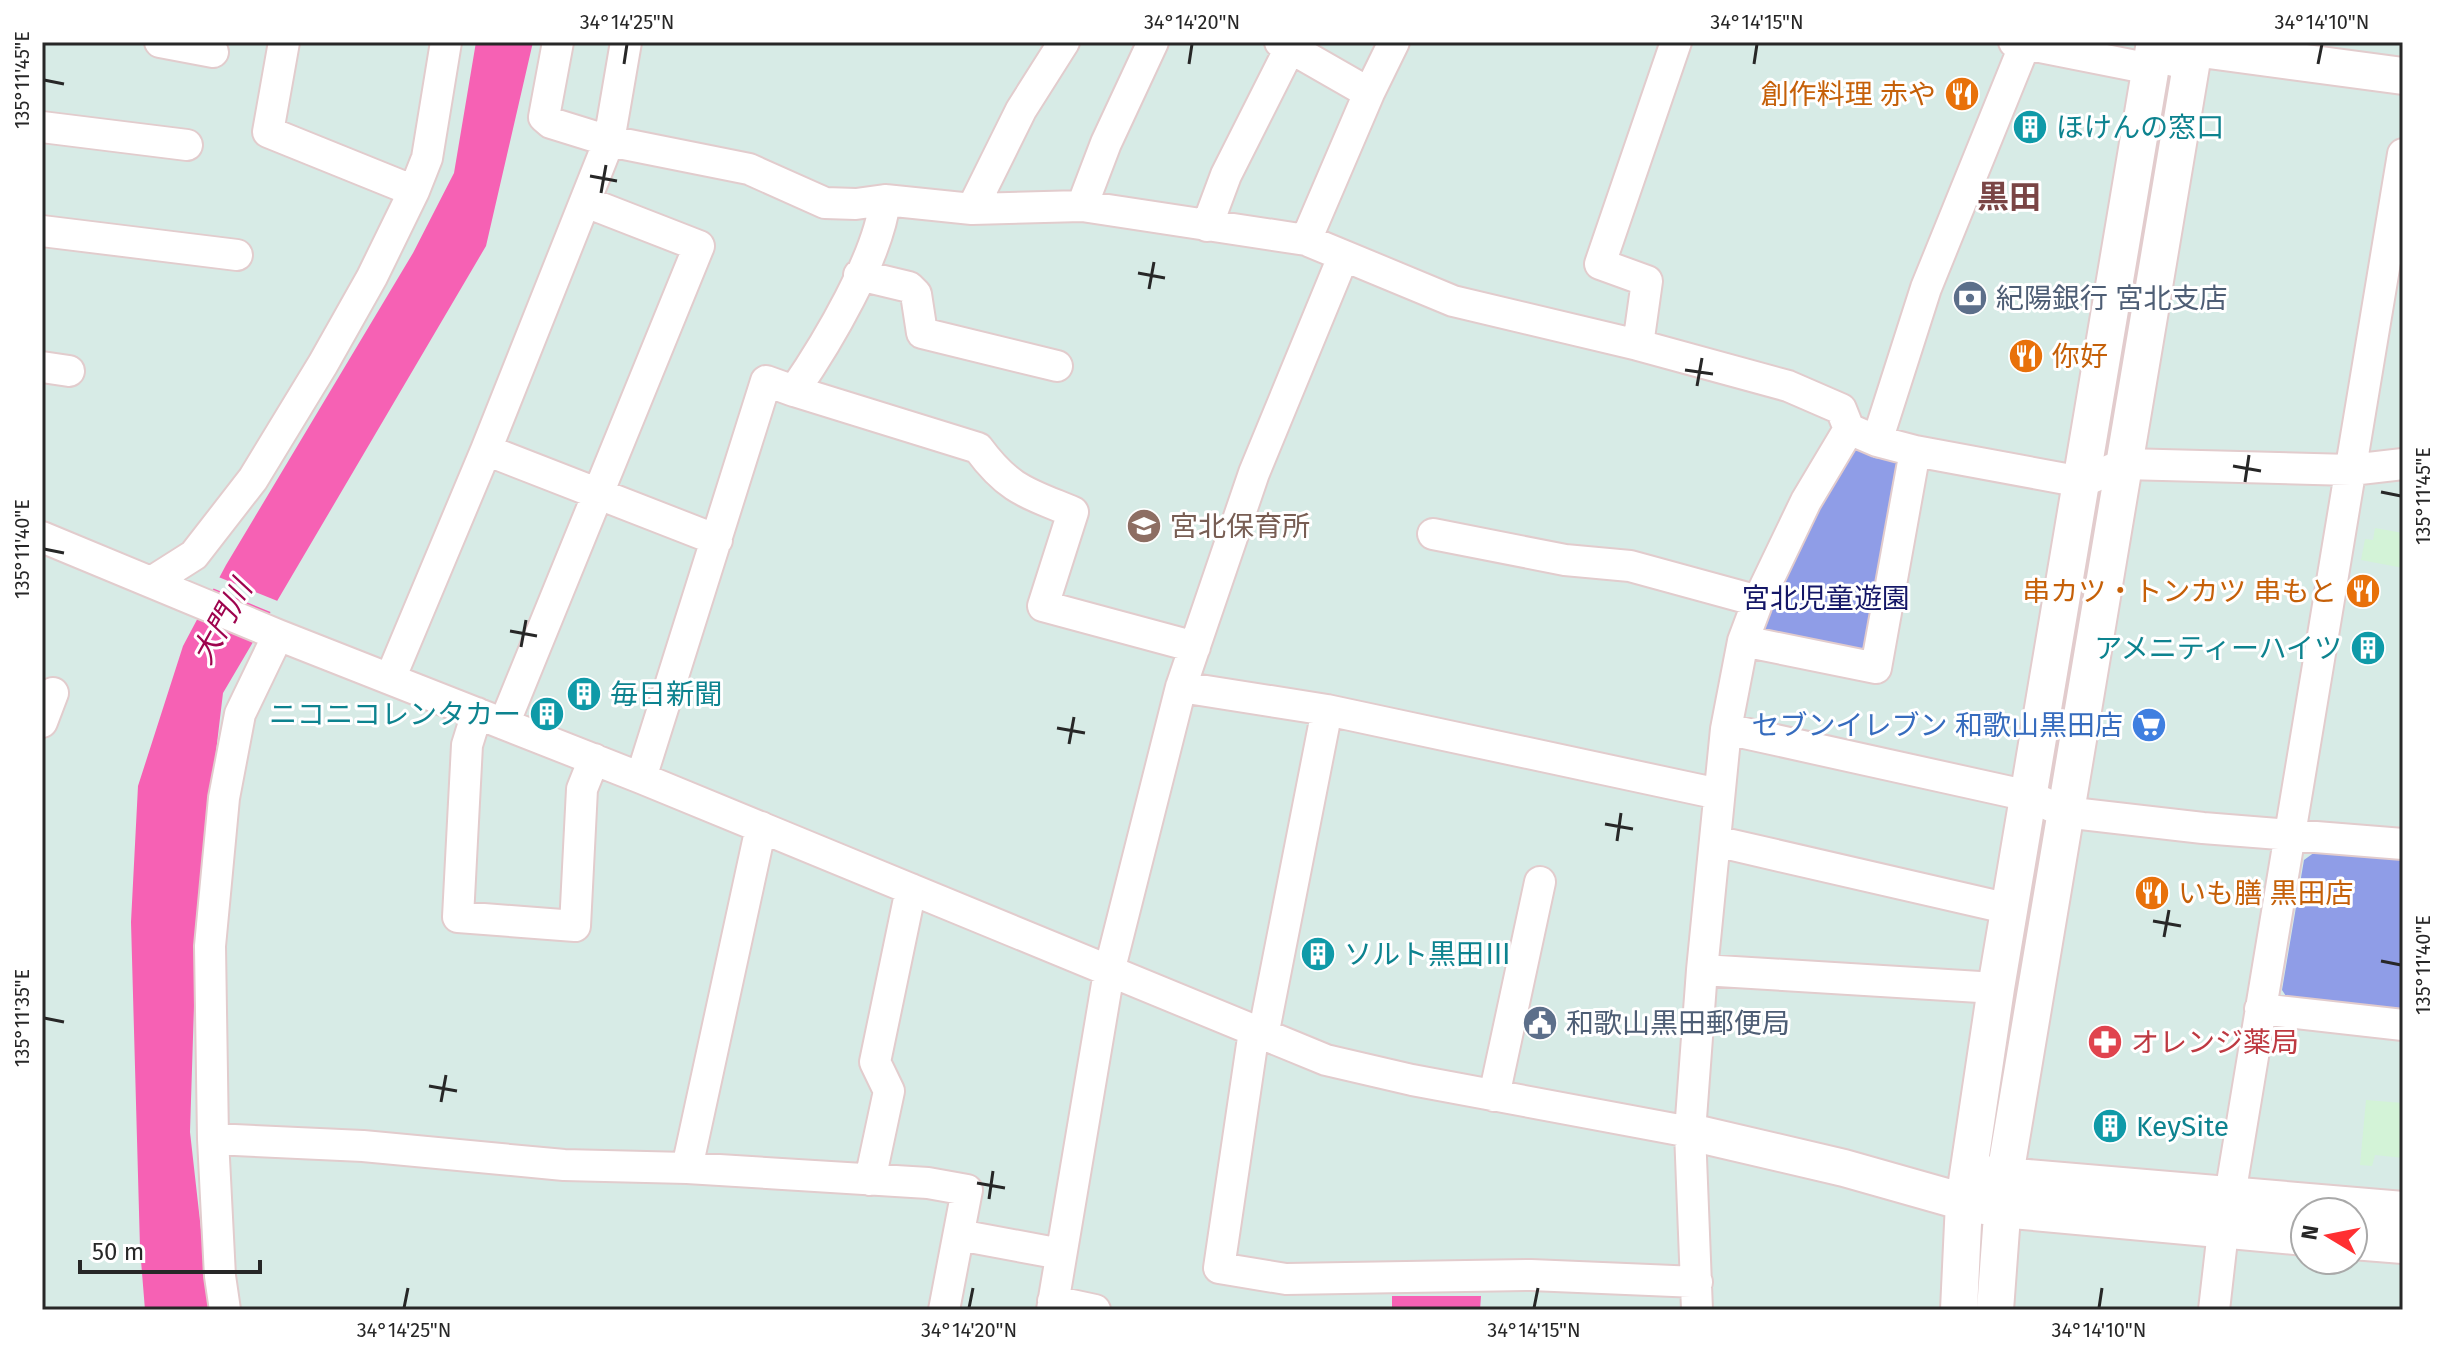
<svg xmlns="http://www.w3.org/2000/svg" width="2445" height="1352" viewBox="0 0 2445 1352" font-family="'Fira Sans','Noto Sans JP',sans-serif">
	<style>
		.medical { fill: #d3f3d7 }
		.green { fill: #8f9de7 }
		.water { fill: #f661b4 }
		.pier { fill: #d7ebe6 }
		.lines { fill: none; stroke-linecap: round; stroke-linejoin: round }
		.minor-casing { stroke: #e2cccd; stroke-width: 34 }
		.tertiary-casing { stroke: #e2cccd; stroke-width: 40 }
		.minor { stroke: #fff; stroke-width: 30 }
		.tertiary { stroke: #fff; stroke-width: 36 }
		.ticks { fill: none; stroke: #272727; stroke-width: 3 }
		.labels { text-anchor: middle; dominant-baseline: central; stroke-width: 6; stroke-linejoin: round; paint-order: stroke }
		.food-label { font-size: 28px; fill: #c56008; stroke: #fff; text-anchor: end }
		.culture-label { font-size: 28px; fill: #0d838f; stroke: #fff; text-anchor: start }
		.service-label { font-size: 28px; fill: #4e5e75; stroke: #fff; text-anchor: start }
		.education-label { font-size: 28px; fill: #785e54; stroke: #fff; text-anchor: start }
		.park-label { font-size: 28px; fill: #141767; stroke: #fff }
		.shop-label { font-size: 28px; fill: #366cbe; stroke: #fff; text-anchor: end }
		.health-label { font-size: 28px; fill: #be3a42; stroke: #fff; text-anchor: start }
		.water-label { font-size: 30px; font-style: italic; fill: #9e044e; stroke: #fff }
		.quarter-label { font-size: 32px; font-weight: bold; fill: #7a4545; stroke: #fff }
		.neatline { fill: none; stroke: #272727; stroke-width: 3 }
		.ticks-label { font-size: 20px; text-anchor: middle; fill: #272727 }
	</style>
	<rect width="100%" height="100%" fill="#d7ebe6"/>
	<path class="medical" d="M2375,528L2403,533V568L2361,560L2365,539L2373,540Z
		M2366,1100L2403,1103V1158L2375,1155L2372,1166L2360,1165Z"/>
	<path class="green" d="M1861,447L1874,458L1895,461L1901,471L1871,653L1754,632L1846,449Z
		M2315,852L2403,859V1011L2288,999L2282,990L2304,860Z"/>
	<path class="water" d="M476,42H533L486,246L223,693L197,911L190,1132L210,1310H145L140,1248L131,922L138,786L183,646L226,565L413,253L454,173Z
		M1392,1296H1481L1480,1310H1392Z"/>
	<path class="pier" d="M216,576L280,602L273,613L210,587Z"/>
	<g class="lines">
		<g class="minor-casing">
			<path id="minor" d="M160,42L213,52
				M284,42L268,132L414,191
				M558,42L544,117L551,123L609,141L749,169L825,203L856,204L885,200L972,209L1082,206L1306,240L1453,301L1638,345L1788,386L1841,409L1849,429L1877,441L1915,451L2082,482L2124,464L2351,470L2403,464
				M1280,42L1369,93
				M2014,42L2151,69
				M42,127L187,145
				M885,200C879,256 827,343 794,391L978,448C1009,490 1027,493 1073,512L1043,606L1195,647
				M1082,206L1106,143L1153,42
				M972,209L1021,110L1064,42
				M1207,226L1226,175L1290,48
				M42,231L237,255
				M1306,240L1369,93L1394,42
				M859,275L909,287L916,294L922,333L1057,366
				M1638,345L1647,281L1600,264L1676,42
				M42,367L69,371
				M1877,441L1926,288L2025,44
				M486,450L609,141L626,42
				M1433,534L1565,560L1630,566L1758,601
				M42,537L278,635L641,778L1326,1060L1412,1080L1690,1132
				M153,581L194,555L253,479L323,364L372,277L414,191L427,158L446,42
				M1743,641L1876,668L1915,451
				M390,679L486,450L717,540
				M1181,687L1327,710L1719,794
				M477,713L467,745L458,917L575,926L582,789L594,759
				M42,722L53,693
				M504,724L699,246L586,202
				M1726,729L2029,796L2064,812L2203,828L2403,844
				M641,778L766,381L794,391
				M1715,841L2010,909
				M1702,970L1996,988
				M2260,1009L2403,1025
				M1254,1031L1219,1268L1286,1279L1531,1275L1697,1282
				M1263,1036L1327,710
				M1494,1096L1540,882
				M213,1139L363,1146L564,1165L687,1168L928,1183L967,1190L944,1310
				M687,1168L761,827
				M870,1180L889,1091L875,1062L911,889
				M2230,1195L2403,154
				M959,1235L1061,1254
				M1053,1301L1095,1310
				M225,1310L220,1276L213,1139L210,946L224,798L240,714L278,635
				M1052,1310L1109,972L1181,687L1254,473L1343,257
				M1697,1310L1690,1132L1702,970L1726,729L1743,641L1758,601L1806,501L1849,429
				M2214,1310L2223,1231"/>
		</g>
		<g class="tertiary-casing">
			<path id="tertiary" d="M2174,58L2194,48L2403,76
				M1690,1132L1844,1168L1964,1202L2001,1209L2305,1237
				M1982,1174L2403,1210
				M2353,1241L2403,1245
				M1959,1310L1964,1202L1996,988L2155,42
				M1995,1310L2005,1175L2195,42"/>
		</g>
		<use href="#minor" class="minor"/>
		<use href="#tertiary" class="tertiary"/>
	</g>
	<path class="ticks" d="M624,64L627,44M1189,64L1192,44M1754,64L1757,44M2318,64L2322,44M44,80L64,84M590,176L617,181M601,193L606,165M1138,273L1165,278M1149,289L1154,262M1685,370L1713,374M1697,386L1702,358M2233,466L2261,471M2245,482L2249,455M2381,492L2401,496M44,549L64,553M510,631L537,636M521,647L526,620M1057,728L1085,733M1069,744L1074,717M1605,824L1633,829M1617,841L1621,813M2153,921L2181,926M2164,937L2169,910M2381,961L2401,965M44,1018L64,1022M429,1086L457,1091M441,1102L446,1075M977,1183L1005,1188M989,1199L993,1171M404,1308L408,1288M969,1308L973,1288M1534,1308L1538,1288M2099,1308L2102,1288"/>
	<defs>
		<g id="restaurant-disc" transform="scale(1.8)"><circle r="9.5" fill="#e8710a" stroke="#fff"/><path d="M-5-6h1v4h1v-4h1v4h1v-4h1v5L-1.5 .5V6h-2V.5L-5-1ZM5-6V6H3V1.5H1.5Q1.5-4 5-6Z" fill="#fff"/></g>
		<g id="building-disc" transform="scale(1.8)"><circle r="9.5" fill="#0f9aa8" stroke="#fff"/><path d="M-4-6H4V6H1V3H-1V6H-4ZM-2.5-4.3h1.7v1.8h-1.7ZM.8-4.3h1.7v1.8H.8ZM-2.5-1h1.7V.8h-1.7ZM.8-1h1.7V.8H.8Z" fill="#fff"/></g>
		<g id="bank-disc" transform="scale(1.8)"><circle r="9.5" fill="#5c6f8a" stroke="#fff"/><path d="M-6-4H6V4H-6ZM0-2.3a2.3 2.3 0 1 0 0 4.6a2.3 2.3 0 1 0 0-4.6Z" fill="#fff"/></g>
		<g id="school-disc" transform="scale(1.8)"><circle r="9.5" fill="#8d6e63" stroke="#fff"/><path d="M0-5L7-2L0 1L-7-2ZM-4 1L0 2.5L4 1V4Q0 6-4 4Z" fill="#fff"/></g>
		<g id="supermarket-disc" transform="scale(1.8)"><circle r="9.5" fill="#3f7fe0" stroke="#fff"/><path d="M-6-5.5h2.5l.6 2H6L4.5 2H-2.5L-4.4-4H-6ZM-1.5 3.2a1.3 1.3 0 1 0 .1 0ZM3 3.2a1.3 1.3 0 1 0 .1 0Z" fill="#fff"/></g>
		<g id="civic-disc" transform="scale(1.8)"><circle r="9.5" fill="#5c6f8a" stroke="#fff"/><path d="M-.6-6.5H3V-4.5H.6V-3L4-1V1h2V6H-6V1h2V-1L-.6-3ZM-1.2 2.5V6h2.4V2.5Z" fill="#fff"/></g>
		<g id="pharmacy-disc" transform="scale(1.8)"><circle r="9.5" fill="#e0444e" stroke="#fff"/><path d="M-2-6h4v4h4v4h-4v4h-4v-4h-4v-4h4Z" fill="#fff"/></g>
	</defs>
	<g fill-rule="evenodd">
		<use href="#restaurant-disc" x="1962" y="94"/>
		<use href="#building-disc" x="2030" y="127"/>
		<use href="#bank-disc" x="1970" y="298"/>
		<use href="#restaurant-disc" x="2026" y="356"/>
		<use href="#school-disc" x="1144" y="526"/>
		<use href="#restaurant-disc" x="2363" y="591"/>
		<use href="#building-disc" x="2368" y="648"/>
		<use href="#building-disc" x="584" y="694"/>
		<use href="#building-disc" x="547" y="714"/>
		<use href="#supermarket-disc" x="2149" y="725"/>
		<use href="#restaurant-disc" x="2152" y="893"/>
		<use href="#building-disc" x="1318" y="954"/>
		<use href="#civic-disc" x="1540" y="1023"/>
		<use href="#pharmacy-disc" x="2105" y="1042"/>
		<use href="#building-disc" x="2110" y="1126"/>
	</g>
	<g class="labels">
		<g class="food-label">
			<text x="1936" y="94">創作料理 赤や</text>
			<text x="2052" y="356" text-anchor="start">你好</text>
			<text x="2337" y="591">串カツ・トンカツ 串もと</text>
			<text x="2178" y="893" text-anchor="start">いも膳 黒田店</text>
		</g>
		<g class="culture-label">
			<text x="2056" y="127">ほけんの窓口</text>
			<text x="2342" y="648" text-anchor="end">アメニティーハイツ</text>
			<text x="610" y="694">毎日新聞</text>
			<text x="521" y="714" text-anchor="end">ニコニコレンタカー</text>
			<text x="1344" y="954">ソルト黒田Ⅲ</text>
			<text x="2136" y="1126">KeySite</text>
		</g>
		<g class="service-label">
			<text x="1996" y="298">紀陽銀行 宮北支店</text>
			<text x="1566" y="1023">和歌山黒田郵便局</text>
		</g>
		<g class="education-label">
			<text x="1170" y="526">宮北保育所</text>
		</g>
		<g class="park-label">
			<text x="1826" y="598">宮北児童遊園</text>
		</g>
		<g class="shop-label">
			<text x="2123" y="725">セブンイレブン 和歌山黒田店</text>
		</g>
		<g class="health-label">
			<text x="2131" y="1042">オレンジ薬局</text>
		</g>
		<g class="water-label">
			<text transform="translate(222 622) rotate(-61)">大門川</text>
		</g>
		<g class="quarter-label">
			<text x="2009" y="197">黒田</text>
		</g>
	</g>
	<rect width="2445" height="1352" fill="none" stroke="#ffffff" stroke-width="88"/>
	<g transform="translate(2329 1236) rotate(280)"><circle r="38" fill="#ffffff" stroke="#a9a9a9" stroke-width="2"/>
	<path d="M0-6L14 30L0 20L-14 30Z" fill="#ff3032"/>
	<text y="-12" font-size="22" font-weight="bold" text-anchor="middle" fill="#272727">N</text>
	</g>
	<path d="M80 1260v12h180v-12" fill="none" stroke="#272727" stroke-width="4"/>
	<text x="92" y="1260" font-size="24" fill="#272727" stroke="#ffffff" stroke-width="6" paint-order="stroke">50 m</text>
	<rect x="44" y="44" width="2357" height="1264" class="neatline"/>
	<g class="ticks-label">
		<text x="627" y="29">34°14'25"N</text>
		<text x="1192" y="29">34°14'20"N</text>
		<text x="1757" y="29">34°14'15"N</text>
		<text x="2322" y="29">34°14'10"N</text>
		<text transform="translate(22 80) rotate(-90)" y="7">135°11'45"E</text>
		<text transform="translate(2423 496) rotate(-90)" y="7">135°11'45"E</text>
		<text transform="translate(22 549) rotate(-90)" y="7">135°11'40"E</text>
		<text transform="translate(2423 965) rotate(-90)" y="7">135°11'40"E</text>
		<text transform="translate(22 1018) rotate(-90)" y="7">135°11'35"E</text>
		<text x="404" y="1337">34°14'25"N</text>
		<text x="969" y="1337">34°14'20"N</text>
		<text x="1534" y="1337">34°14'15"N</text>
		<text x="2099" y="1337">34°14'10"N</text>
	</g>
</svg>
